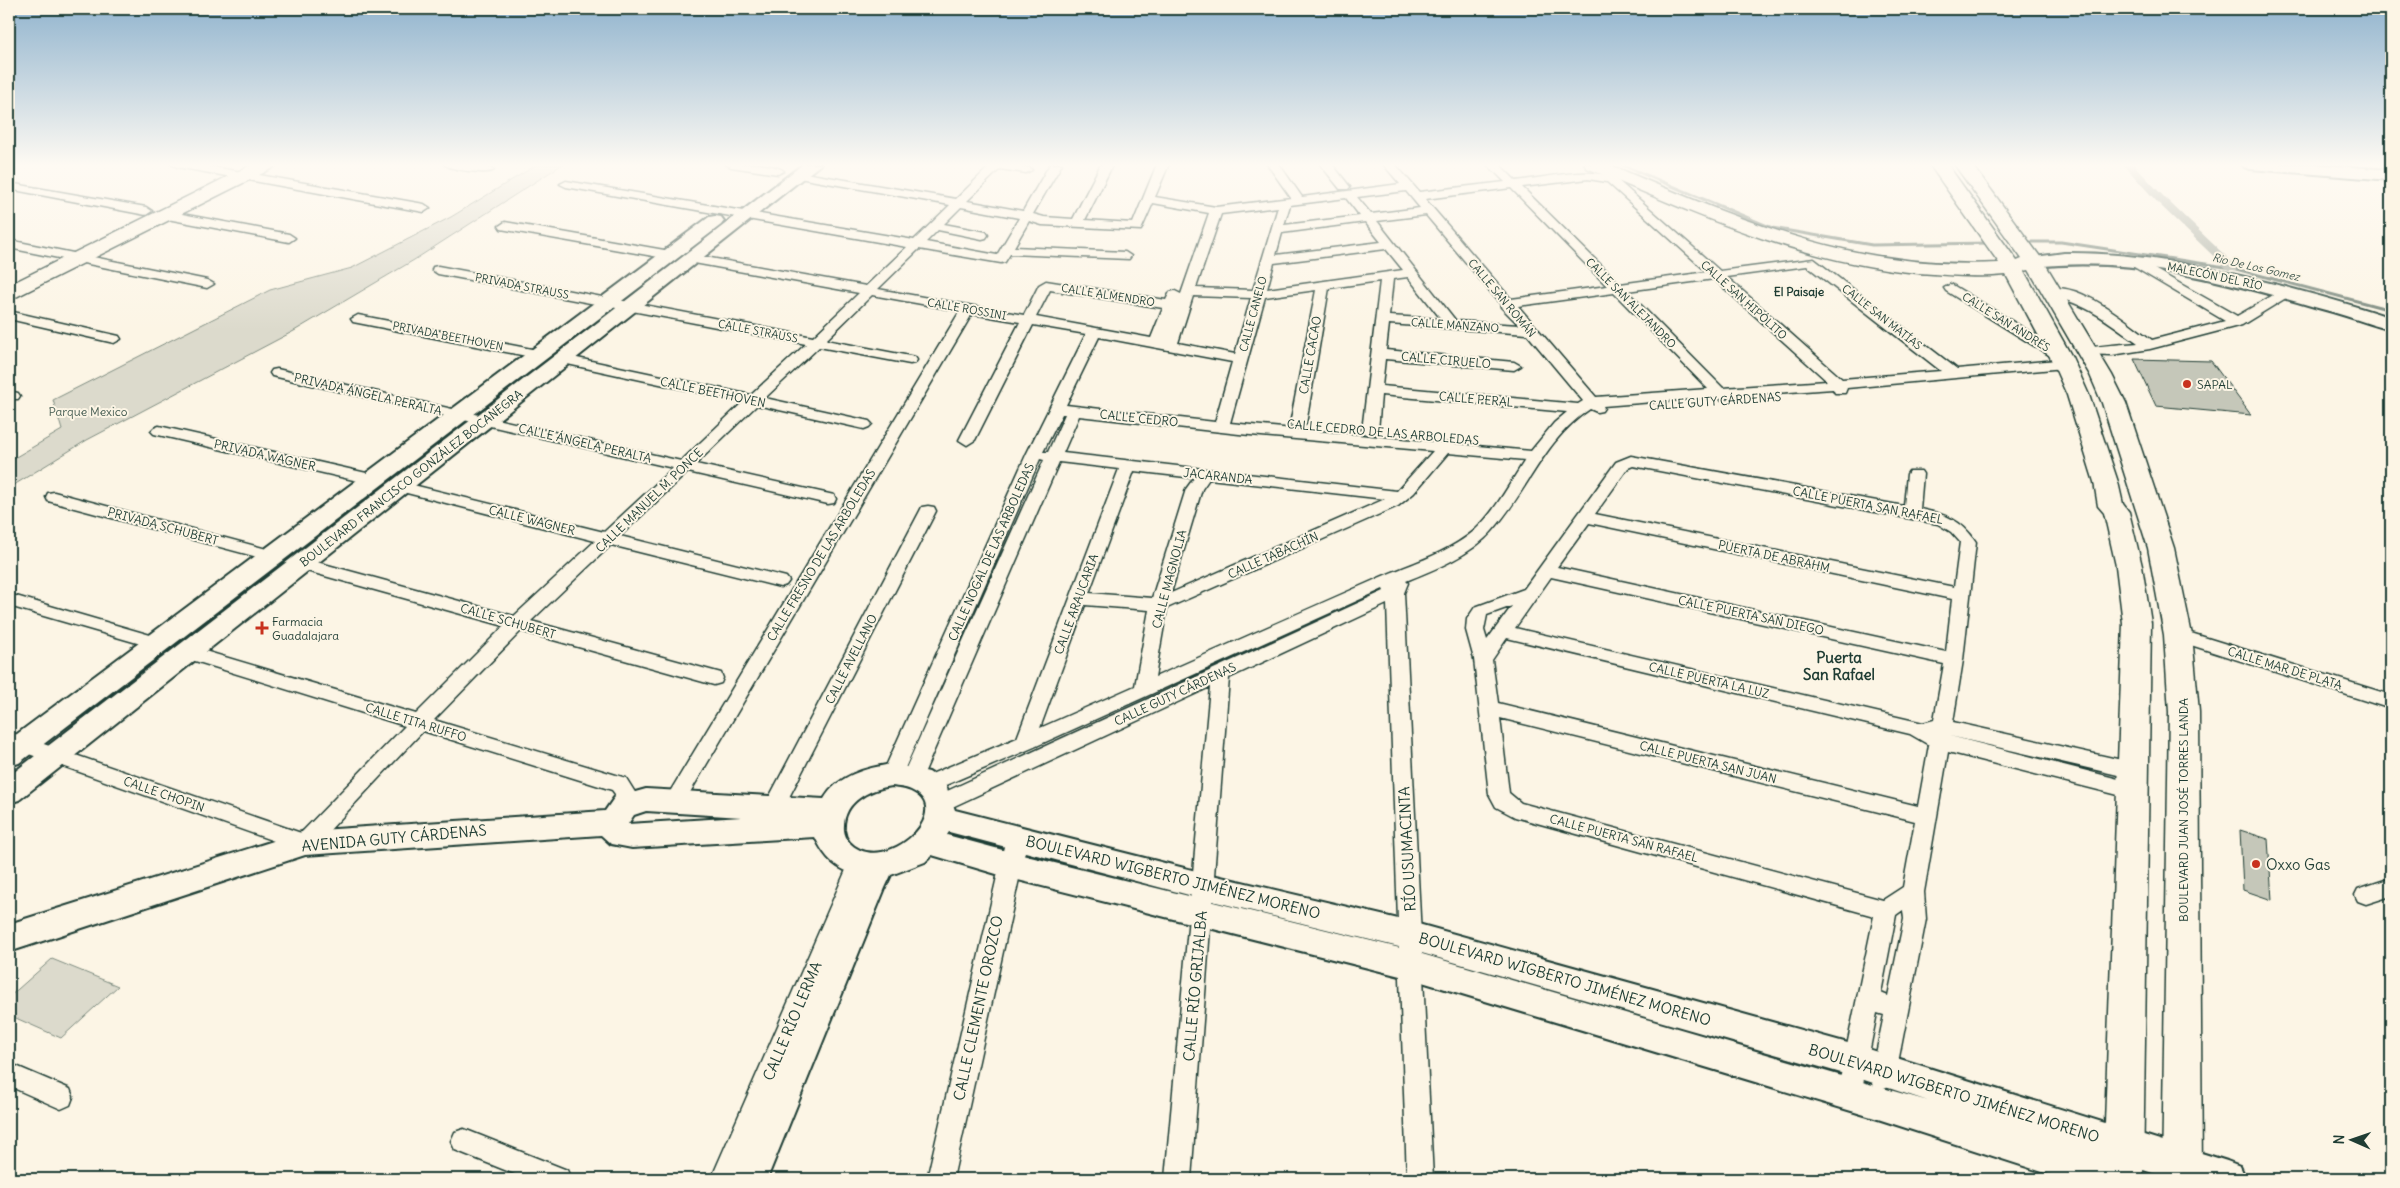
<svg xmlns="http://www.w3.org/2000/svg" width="2400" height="1188" viewBox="0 0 2400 1188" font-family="Delius,sans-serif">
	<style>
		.green { fill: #dcdacc; stroke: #7e8c80 }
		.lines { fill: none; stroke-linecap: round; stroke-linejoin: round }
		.stream { stroke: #758479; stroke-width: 3 }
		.canal { fill: #aeb3a7; fill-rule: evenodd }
		.building { fill: #c5c7b9; stroke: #1f3d34 }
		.street-casing { stroke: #1f3d34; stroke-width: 3 }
		.secondary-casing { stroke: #1f3d34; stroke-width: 4 }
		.primary-casing { stroke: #1f3d34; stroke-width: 3 }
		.street { fill: #fcf5e5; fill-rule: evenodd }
		.secondary { fill: #fcf5e5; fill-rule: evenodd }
		.primary { fill: #fcf5e5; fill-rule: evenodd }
		.poi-dot { fill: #c8321e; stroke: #fcf5e5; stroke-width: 2 }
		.labels { text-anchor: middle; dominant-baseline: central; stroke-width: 4; stroke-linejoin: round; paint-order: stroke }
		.far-water-label { font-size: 11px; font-style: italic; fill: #435a51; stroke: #fcf5e5 }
		.far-street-label { font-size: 11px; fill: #1f3d34; stroke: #fcf5e5 }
		.far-quarter-label { font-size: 12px; font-weight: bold; fill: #1f3d34; stroke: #fcf5e5 }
		.street-label { font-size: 12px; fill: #1f3d34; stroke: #fcf5e5 }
		.poi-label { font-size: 12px; fill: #1f3d34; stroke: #fcf5e5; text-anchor: start }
		.park-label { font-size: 12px; fill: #455c52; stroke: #fcf5e5 }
		.quarter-label { font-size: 15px; font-weight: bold; fill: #1f3d34; stroke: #fcf5e5 }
		.near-street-label { font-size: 15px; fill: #1f3d34; stroke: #fcf5e5 }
		.near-poi-label { font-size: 15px; fill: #1f3d34; stroke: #fcf5e5; text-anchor: start }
	</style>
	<rect width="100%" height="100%" fill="#fcf5e5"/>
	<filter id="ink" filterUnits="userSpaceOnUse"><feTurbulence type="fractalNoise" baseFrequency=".02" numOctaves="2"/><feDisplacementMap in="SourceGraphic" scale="10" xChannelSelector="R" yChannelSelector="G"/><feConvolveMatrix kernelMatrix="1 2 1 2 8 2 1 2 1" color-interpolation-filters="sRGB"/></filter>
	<g filter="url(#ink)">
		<path class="green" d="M538,164H563L414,260L294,331L87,440L9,488V461L62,430L53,400L270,290L352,268L451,217Z
			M52,959L118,986L61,1038L9,1015V997Z"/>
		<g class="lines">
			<path class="stream" d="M1620,164L1772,228L1872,245L1989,243
				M2025,242H2061L2232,268L2391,310"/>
			<path class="canal" d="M2123,164H2133L2166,199L2236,266V270H2228L2158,203Z"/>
		</g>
		<path class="building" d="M2134,359L2211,361L2251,415L2156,406Z
			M2240,830L2268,839L2272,900L2243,890Z"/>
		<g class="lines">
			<g class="street-casing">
				<path id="street" d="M171,164H196L424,204L430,208L424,212L177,167Z
					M444,164H471L492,168L494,170C488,175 450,170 444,164Z
					M725,164C739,164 774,162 784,171L778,174L731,167Z
					M984,164H1010L1030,168L1032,170L1026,173L1000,169L967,201L1023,211L1050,164H1062L1033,214L1044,217L1073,219L1101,164H1113L1085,220L1133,223L1157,164H1169L1155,197L1216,207L1291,198L1267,164H1279L1302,197L1400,184L1383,164H1395L1419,192L1505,182L1487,164H1499L1516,181C1545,178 1588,166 1615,178L1720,271L1814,259L1957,369L2057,360L1946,291L1944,288L1951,284L2066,354L2068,357L2065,360L2071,364L2064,368L1847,388L1845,393H1835L1833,389L1730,396L1723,400L1716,397L1603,406L1604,408L1602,411L1597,412L1590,409C1544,439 1528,491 1492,531C1471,555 1436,569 1406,581L1408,583L1404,593L1433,1179H1407L1387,604L1229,678L1191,1179H1165L1210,687L948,809L941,811L934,809L931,803L934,797L1384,591L1383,589L1032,748L934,790L927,792L920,790L917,783L912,785L905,782L902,777L1044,460L1040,459L902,775L899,780L892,783L885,780L882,775L1026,455L1086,334L1033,325L975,440L967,445L959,440L1020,322L972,314L682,806L675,808L668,806L665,800L960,311L872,295L826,340L915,357L917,360L915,363L910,364L819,347L765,398L869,421L872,424L869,427L864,429L757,405L696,464L834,495L836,499L834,503L828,504L688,472L620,536L786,577L789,581L786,585L780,587L611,545L531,621L721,673L723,678L721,683L714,685L521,631L434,720L626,778L636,794L631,812L624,814L617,812L614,806L615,794L612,790L423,731L312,849L305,852L9,747V732L301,833L405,726L182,657L179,652L182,647L188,646L416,714L504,626L296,568L293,564L296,560L302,558L514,616L595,541L395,490L393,487L395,484L401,482L604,532L673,468L277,377L272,376L270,373L272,370L277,369L681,461L743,402L558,362L556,359L558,356L563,355L751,395L806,344L438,274L432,270L433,267L438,266L813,337L859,293L694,263L688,259L694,255L866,286L907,247L566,187L560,184L566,181L914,240L950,205L799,178L793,175L799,172L956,199L989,167ZM1588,179L1607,182L1707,272L1620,284L1522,187ZM1511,188L1607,286L1511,299L1425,199ZM1406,191L1420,208L1371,214L1357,197ZM1346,198L1360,216L1284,225L1290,205ZM1153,203L1209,213L1181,294L1175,291L1170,292L1166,300L1046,281L1039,285L1024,315L878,289L919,249L1001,263L1005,262L1010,254L1129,259L1131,256L1125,252L1014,247L1029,221L1042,225L1141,230ZM961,207L1019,218L997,255L926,242L938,230L982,239L986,238L988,235L986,232L944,224ZM1278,207L1253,290L1196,288L1221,214ZM1426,215L1500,303L1501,307L1519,325L1456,321L1377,221ZM1365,222L1381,242L1276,255L1282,233ZM1386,249L1403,270L1267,289L1274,263ZM1807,266L1941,371L1842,379L1727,277ZM1408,277L1441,319L1389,316L1393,279ZM1714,279L1827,381L1723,388L1627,291ZM1380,281L1362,431L1365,434H1375L1378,431L1381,395L1567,412L1554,423L1531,451L1230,423L1265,297L1316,290L1290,424L1298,429L1306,424L1329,288ZM1050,290L1163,308L1151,338L1036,317ZM1614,293L1708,389L1596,397L1518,306ZM1193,296L1251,298L1235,354L1178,343ZM1389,324L1527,334L1583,401L1578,404L1382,386L1385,359L1514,370L1521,366L1514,362L1386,350ZM1099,337L1232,362L1215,422L1066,405ZM1062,414H1065L1048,452H1043ZM1079,416L1239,434L1433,451L1397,491L1063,453ZM1448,453L1525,460C1510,483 1495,512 1474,531C1444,556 1406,565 1372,581C1299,613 1227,645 1155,677L1167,608L1398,506L1414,493ZM1059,462L1119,469L1017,738L922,778ZM1134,471L1194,478L1186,489L1152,598L1089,593ZM1209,479L1385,499L1171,593L1202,489ZM1085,605L1149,610L1135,686L1040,728Z
					M1320,164H1332L1350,187L1348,189H1340Z
					M9,183L146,207L152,211L146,215L9,189Z
					M166,211L289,234L295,238L289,242L162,218L160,215Z
					M505,222L670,251L676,255L670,259L501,229L499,226Z
					M9,240L207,280L214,284L207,288L9,248Z
					M2133,257L2237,316L2282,290L2287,289L2294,293L2242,325L2150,349L2112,355L2081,354L2079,351C2083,346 2127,344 2138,343C2106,320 2087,304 2048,295L2046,292L2048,289C2080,281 2128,323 2152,340L2225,321L2129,264L2127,261L2129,258Z
					M9,311L119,336L121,339L114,343L9,319Z
					M358,315L537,350L544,354L537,358L353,322L351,319Z
					M9,391L18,393L20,396L18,399H9Z
					M159,426L371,474L377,476L379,479L377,482L371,484L154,434L151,431L154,428Z
					M1631,456L1904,506L1907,474L1909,471H1921L1923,474L1920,509C1945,514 1962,520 1976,542L1963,660L1953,722L2135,763L2142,766L2145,771L2142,776L2135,779L1950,736L2134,783L2141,785L2144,791L2141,797L2134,799L1948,752L1924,892L1926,919L1895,1078L1892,1086L1883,1089L1874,1086L1871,1078L1884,1015L1877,1013L1861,1094L1858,1102L1849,1106L1840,1102L1837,1094L1874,916L1515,817L1496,807L1489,794L1474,659L1466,630L1467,619L1475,607L1524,589L1616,462ZM1633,466L1938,524L1951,532L1960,542L1954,587L1595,514L1628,468ZM1589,523L1952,599L1946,652L1557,567ZM1551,577L1944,664L1934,720L1923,723L1515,628ZM1512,606L1487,640L1484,630L1487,615ZM1507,638L1910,734L1929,745L1918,806L1498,703L1492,660ZM1500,718L1915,821L1903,887L1883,900L1521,803L1509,793ZM1903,910L1904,919L1888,996L1881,993L1896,915Z
					M54,492L278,552L280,556L278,560L272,561L48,501L46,497L48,493Z
					M928,506L934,507L936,511L784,807L781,813L774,815L767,813L764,807L920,511L922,507Z
					M9,594L164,639L167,643L164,647L158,649L9,606Z
					M2178,629L2391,695V709L2172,639L2169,635L2172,631Z
					M1017,830L1024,832L1028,838L953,1179H927L1006,838L1010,832Z
					M860,854L868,857L871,863L737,1179H711L849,863L852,857Z
					M2391,878V896L2366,904L2358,901L2355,895L2358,889Z
					M9,1063L70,1089L73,1097L70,1105L61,1109L9,1086Z
					M464,1129L567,1170L571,1179H527L455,1150L451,1141L455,1132Z"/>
			</g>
			<g class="secondary-casing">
				<path id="secondary" d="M803,164H821L19,800L9,803V776Z
					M2242,164H2312L2391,170V180L2250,169L2244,167Z
					M715,216L721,217L724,221L721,225L19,763L9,766V740L709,217Z
					M2064,253C2138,252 2207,267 2278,285C2316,295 2354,305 2391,318V330C2367,324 2343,314 2318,308C2225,281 2132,256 2034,267L2028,266L2025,262L2028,258Z
					M892,764L929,772L945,783L955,810L1204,873L1411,922L1855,1045L2227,1161L2240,1166L2246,1179H2171L2134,1167L2138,1179H2064L1878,1119L1412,979L1010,878L932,855L925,862L891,875L885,888L767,1179H731L860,875C836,870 825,858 815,837L632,848L611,844L601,835L305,855L9,952V924L305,831L605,811L614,798L646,789L824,799C838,775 866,768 892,764ZM892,786C898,787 905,787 911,790C954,809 896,866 860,850C851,846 845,839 844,830C842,802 869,789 892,786ZM646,811L742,817L628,824L634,815ZM949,832L1204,899L1411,950L1855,1077L1928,1101L1412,951L1010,852L947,835Z"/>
			</g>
			<g class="primary-casing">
				<path id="primary" d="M253,164H276L273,168L16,297L9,299V285Z
					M1584,164H1608C1738,219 1853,271 1999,263L1929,164H1947L2017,261L2022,259L1954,164H1972L2044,262L2112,375L2126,403L2174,548L2192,635L2199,712L2202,1179H2162L2169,712L2164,635L2148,548L2102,403L2090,375L2029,270L2024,271L2072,357L2089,395L2118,482L2123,504L2129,512L2142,566L2151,623L2143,1179H2103L2123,623L2116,566L2104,513L2098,506L2094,482L2067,395L2050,357L2006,275C1977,278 1947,275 1918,273C1796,261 1698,215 1587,168Z"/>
			</g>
			<use href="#street" class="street"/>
			<use href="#secondary" class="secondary"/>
			<use href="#primary" class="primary"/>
		</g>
	</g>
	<linearGradient id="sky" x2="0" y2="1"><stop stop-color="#91b4ce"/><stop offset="0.5" stop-color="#fefaf3"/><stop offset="1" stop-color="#fefaf3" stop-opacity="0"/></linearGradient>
	<rect width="2400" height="330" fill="url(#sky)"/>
	<g class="poi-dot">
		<circle cx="2187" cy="384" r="5"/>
		<path d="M259.5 620.5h5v5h5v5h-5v5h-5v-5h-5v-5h5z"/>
		<circle cx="2256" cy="864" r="5"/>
	</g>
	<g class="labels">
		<g class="far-water-label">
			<text transform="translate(2256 267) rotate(13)">Rio De Los Gomez</text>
		</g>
		<g class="far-street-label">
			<text transform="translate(2215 276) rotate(12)">MALECÓN DEL RÍO</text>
			<text transform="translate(522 286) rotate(11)">PRIVADA STRAUSS</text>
			<text transform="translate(1108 295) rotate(9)">CALLE ALMENDRO</text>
			<text transform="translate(1502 298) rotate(50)">CALLE SAN ROMÁN</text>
			<text transform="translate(1744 300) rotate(42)">CALLE SAN HIPÓLITO</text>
			<text transform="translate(1631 303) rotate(45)">CALLE SAN ALEJANDRO</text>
			<text transform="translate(967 309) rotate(10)">CALLE ROSSINI</text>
			<text transform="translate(1253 314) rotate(-75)">CALLE CANELO</text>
			<text transform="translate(1882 317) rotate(38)">CALLE SAN MATÍAS</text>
			<text transform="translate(2006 322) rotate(32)">CALLE SAN ANDRÉS</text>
			<text transform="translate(1455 325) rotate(4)">CALLE MANZANO</text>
			<text transform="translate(758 331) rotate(11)">CALLE STRAUSS</text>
			<text transform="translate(448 336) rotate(11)">PRIVADA BEETHOVEN</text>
		</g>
		<g class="far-quarter-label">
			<text x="1799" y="291">El Paisaje</text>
		</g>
		<g class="street-label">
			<text transform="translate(1310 355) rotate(-80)">CALLE CACAO</text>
			<text transform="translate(1446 360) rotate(5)">CALLE CIRUELO</text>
			<text transform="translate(713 392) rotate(12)">CALLE BEETHOVEN</text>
			<text transform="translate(368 394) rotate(13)">PRIVADA ÁNGELA PERALTA</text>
			<text transform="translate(1476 399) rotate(5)">CALLE PERAL</text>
			<text transform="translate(1715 401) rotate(-4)">CALLE GUTY CÁRDENAS</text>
			<text transform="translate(1139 418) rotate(6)">CALLE CEDRO</text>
			<text transform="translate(1383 432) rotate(5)">CALLE CEDRO DE LAS ARBOLEDAS</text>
			<text transform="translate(585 443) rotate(13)">CALLE ÁNGELA PERALTA</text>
			<text transform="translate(265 455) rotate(13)">PRIVADA WAGNER</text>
			<text transform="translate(1218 476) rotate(6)">JACARANDA</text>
			<text transform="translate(411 478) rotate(-38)">BOULEVARD FRANCISCO GONZÁLEZ BOCANEGRA</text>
			<text transform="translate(649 500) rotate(-44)">CALLE MANUEL M. PONCE</text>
			<text transform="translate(1868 505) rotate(11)">CALLE PUERTA SAN RAFAEL</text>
			<text transform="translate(532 520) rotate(14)">CALLE WAGNER</text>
			<text transform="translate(163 526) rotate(15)">PRIVADA SCHUBERT</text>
			<text transform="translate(991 552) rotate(-66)">CALLE NOGAL DE LAS ARBOLEDAS</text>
			<text transform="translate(821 555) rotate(-59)">CALLE FRESNO DE LAS ARBOLEDAS</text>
			<text transform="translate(1273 555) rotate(-24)">CALLE TABACHÍN</text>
			<text transform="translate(1774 556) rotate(12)">PUERTA DE ABRAHM</text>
			<text transform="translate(1169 579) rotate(-75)">CALLE MAGNOLIA</text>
			<text transform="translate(1076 604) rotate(-70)">CALLE ARAUCARIA</text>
			<text transform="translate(1751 615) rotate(12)">CALLE PUERTA SAN DIEGO</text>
			<text transform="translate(508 621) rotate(16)">CALLE SCHUBERT</text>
			<text transform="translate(851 659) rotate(-63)">CALLE AVELLANO</text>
			<text transform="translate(2285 668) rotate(17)">CALLE MAR DE PLATA</text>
			<text transform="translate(1709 680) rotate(13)">CALLE PUERTA LA LUZ</text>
			<text transform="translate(1175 694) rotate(-25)">CALLE GUTY CÁRDENAS</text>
			<text transform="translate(416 722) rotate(17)">CALLE TITA RUFFO</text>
			<text transform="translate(1708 762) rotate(14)">CALLE PUERTA SAN JUAN</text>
			<text transform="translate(164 794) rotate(19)">CALLE CHOPIN</text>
			<text transform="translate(2183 810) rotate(-90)">BOULEVARD JUAN JOSÉ TORRES LANDA</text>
			<text transform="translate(1624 838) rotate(15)">CALLE PUERTA SAN RAFAEL</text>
		</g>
		<g class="poi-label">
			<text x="2197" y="384">SAPAL</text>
			<text x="272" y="621">Farmacia<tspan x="272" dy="14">Guadalajara</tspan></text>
		</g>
		<g class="park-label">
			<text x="88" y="411">Parque Mexico</text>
		</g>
		<g class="quarter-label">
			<text x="1839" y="657">Puerta<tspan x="1839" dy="17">San Rafael</tspan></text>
		</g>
		<g class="near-street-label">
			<text transform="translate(394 838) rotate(-5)">AVENIDA GUTY CÁRDENAS</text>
			<text transform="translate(1407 849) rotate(-93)">RÍO USUMACINTA</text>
			<text transform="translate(1173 877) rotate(14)">BOULEVARD WIGBERTO JIMÉNEZ MORENO</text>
			<text transform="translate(1565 979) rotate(16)">BOULEVARD WIGBERTO JIMÉNEZ MORENO</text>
			<text transform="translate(1195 986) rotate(-85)">CALLE RÍO GRIJALBA</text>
			<text transform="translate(978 1008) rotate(-78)">CALLE CLEMENTE OROZCO</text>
			<text transform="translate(792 1021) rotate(-67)">CALLE RÍO LERMA</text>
			<text transform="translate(1954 1093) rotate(17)">BOULEVARD WIGBERTO JIMÉNEZ MORENO</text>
		</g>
		<g class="near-poi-label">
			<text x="2266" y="864">Oxxo Gas</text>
		</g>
	</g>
	<rect width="2400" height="1188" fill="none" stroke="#fcf5e5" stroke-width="30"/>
	<rect x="15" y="15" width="2370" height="1158" fill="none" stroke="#1f3d34" stroke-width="2" filter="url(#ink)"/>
	<g transform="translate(2352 1140) rotate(272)" stroke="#fcf5e5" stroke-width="4" paint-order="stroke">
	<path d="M0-4L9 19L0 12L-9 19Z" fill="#1f3d34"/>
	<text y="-8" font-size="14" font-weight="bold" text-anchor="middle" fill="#1f3d34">N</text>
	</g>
</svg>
